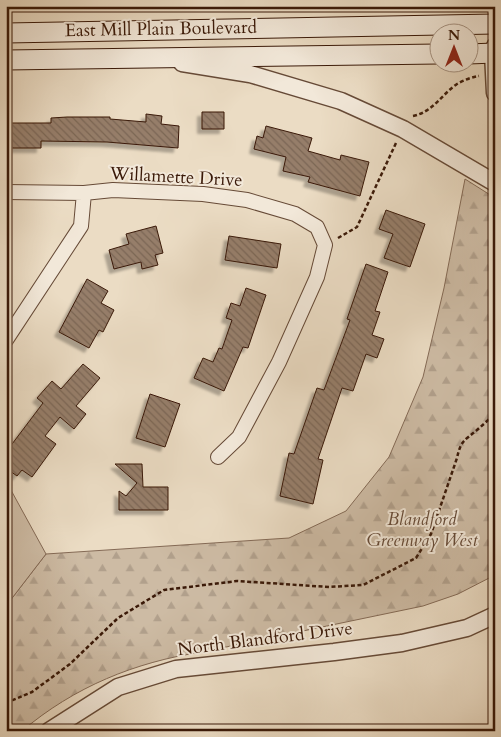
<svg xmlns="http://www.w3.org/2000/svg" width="501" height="737" viewBox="0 0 501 737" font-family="Cardo,serif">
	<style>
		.forest { fill: url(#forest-firs); stroke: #846a56 }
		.green { fill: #cdbba4; stroke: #846a56 }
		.building { fill: url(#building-back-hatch); stroke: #3a1908; filter: url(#shadow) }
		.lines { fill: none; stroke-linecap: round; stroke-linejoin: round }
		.minor-casing { stroke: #664a37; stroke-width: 16 }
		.tertiary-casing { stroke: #664a37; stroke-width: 19 }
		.secondary-casing { stroke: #3a1908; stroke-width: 21 }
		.path { stroke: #3a1908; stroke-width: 2.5; stroke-dasharray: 4 2.5; stroke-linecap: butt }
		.minor { stroke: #f2e8d9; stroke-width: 14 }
		.tertiary { stroke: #f2e8d9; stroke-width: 16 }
		.secondary { stroke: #f2e8d9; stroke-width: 19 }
		.labels { text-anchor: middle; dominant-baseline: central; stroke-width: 4; stroke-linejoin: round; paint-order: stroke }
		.street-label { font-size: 18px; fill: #3a1908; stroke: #f2e8d9 }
		.park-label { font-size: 18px; font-style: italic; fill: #664a37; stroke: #f2e8d9 }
	</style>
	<defs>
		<pattern id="forest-firs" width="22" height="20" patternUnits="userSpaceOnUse" patternTransform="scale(1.25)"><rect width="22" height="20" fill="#cdbba4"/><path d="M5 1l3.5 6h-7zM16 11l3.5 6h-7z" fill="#b1a08c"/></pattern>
		<pattern id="building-back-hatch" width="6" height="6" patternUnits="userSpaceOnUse" patternTransform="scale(1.25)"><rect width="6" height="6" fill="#967e6a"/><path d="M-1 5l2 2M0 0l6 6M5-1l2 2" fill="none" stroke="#7b6655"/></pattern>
		<filter id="shadow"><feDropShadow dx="-4.5" dy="4.5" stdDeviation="1" flood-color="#0004"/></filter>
	</defs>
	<rect width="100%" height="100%" fill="#ebdcc4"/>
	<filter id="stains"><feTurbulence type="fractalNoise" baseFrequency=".004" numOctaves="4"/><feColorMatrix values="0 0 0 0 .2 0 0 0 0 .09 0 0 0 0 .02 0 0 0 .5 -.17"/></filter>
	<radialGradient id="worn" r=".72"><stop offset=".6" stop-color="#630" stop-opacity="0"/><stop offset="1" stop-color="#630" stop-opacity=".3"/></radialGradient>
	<path class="forest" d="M465,179L495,198V575L458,594L423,606L202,652C135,662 74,687 22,731H6V606L46,554L289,538L346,511L389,457L423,377L444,288Z"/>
	<path class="green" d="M6,481L46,554L6,606Z"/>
	<path class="building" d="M202,112H224V129H202Z
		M146,114L162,116L161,124L179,126L178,148L107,142L41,141V148H6V123H51V118L67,117H110V119L146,122Z
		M266,126L312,138L308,151L340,160L341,155L369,162L360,196L308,182L310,177L283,171L286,157L254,149L257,136L263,138Z
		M386,210L425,224L410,267L384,258L393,234L379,229Z
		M156,226L163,253L155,255L158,265L142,269L141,262L114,269L109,250L129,244L126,234Z
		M229,236L281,244L277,268L225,260Z
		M366,264L388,272L375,311L380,312L372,335L384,339L377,358L366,354L353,391L342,388L318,459L323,460L313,504L280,496L289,453L294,454L317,388L324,390L350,320L347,319Z
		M87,279L108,291L101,303L114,310L103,332L99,330L89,348L59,332Z
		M246,288L266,295L248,348L243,347L224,391L194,378L203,358L213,362L219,348L222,349L232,320L226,318L231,303L240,306Z
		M83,364L100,378L76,406L86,414L74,429L60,417L45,436L56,444L32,477L22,470L17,476L6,468V452L43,403L37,398L52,381L61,389Z
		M150,394L180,404L165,447L136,438Z
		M115,464H142L143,487H168V510H119V491L126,496L137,483Z"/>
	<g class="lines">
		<g class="minor-casing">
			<path id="minor" d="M6,192L84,193L113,190L203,194L247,200L295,214L317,227L325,245L317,277L279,362L239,437L218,457
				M6,340L81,226L84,193"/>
		</g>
		<g class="tertiary-casing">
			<path id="tertiary" d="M495,46L493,53L495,93
				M182,63L250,74L341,101L403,129L495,183
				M49,731L118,687L176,669L334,652L402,643L467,628L495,615"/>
		</g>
		<g class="secondary-casing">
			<path id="secondary" d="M6,33L495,24
				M468,54L495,53
				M6,60L438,54"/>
		</g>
		<path class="path" d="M413,116C433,112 441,95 457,84C464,80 472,77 479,76
			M338,238L357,227L396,143
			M6,703L32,692L70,664L118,618L164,590L237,581L329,587L363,585L416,558L431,534L457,458C461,440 464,441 477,430C483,425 489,419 495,414"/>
		<use href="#minor" class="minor"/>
		<use href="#tertiary" class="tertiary"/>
		<use href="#secondary" class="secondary"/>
	</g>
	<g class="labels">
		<g class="street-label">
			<text transform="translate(161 29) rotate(-1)">East Mill Plain Boulevard</text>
			<text transform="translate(176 177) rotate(3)">Willamette Drive</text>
			<text transform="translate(265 639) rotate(-7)">North Blandford Drive</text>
		</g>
		<g class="park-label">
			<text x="422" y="519">Blandford<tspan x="422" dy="21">Greenway West</tspan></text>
		</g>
	</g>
	<rect width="501" height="737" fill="none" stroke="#ebdcc4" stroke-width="25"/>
	<rect x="8" y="8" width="486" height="722" fill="none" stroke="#3a1908" stroke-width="2.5"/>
	<rect x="12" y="12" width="476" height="712" fill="none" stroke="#3a1908"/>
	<g transform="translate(454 48)"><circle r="24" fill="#f2e8d9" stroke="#a89585"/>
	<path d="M0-4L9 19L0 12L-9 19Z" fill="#8f2418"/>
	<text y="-8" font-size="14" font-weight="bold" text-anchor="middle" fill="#3a1908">N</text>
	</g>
	<rect width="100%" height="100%" filter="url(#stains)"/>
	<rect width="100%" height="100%" fill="url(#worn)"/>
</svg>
